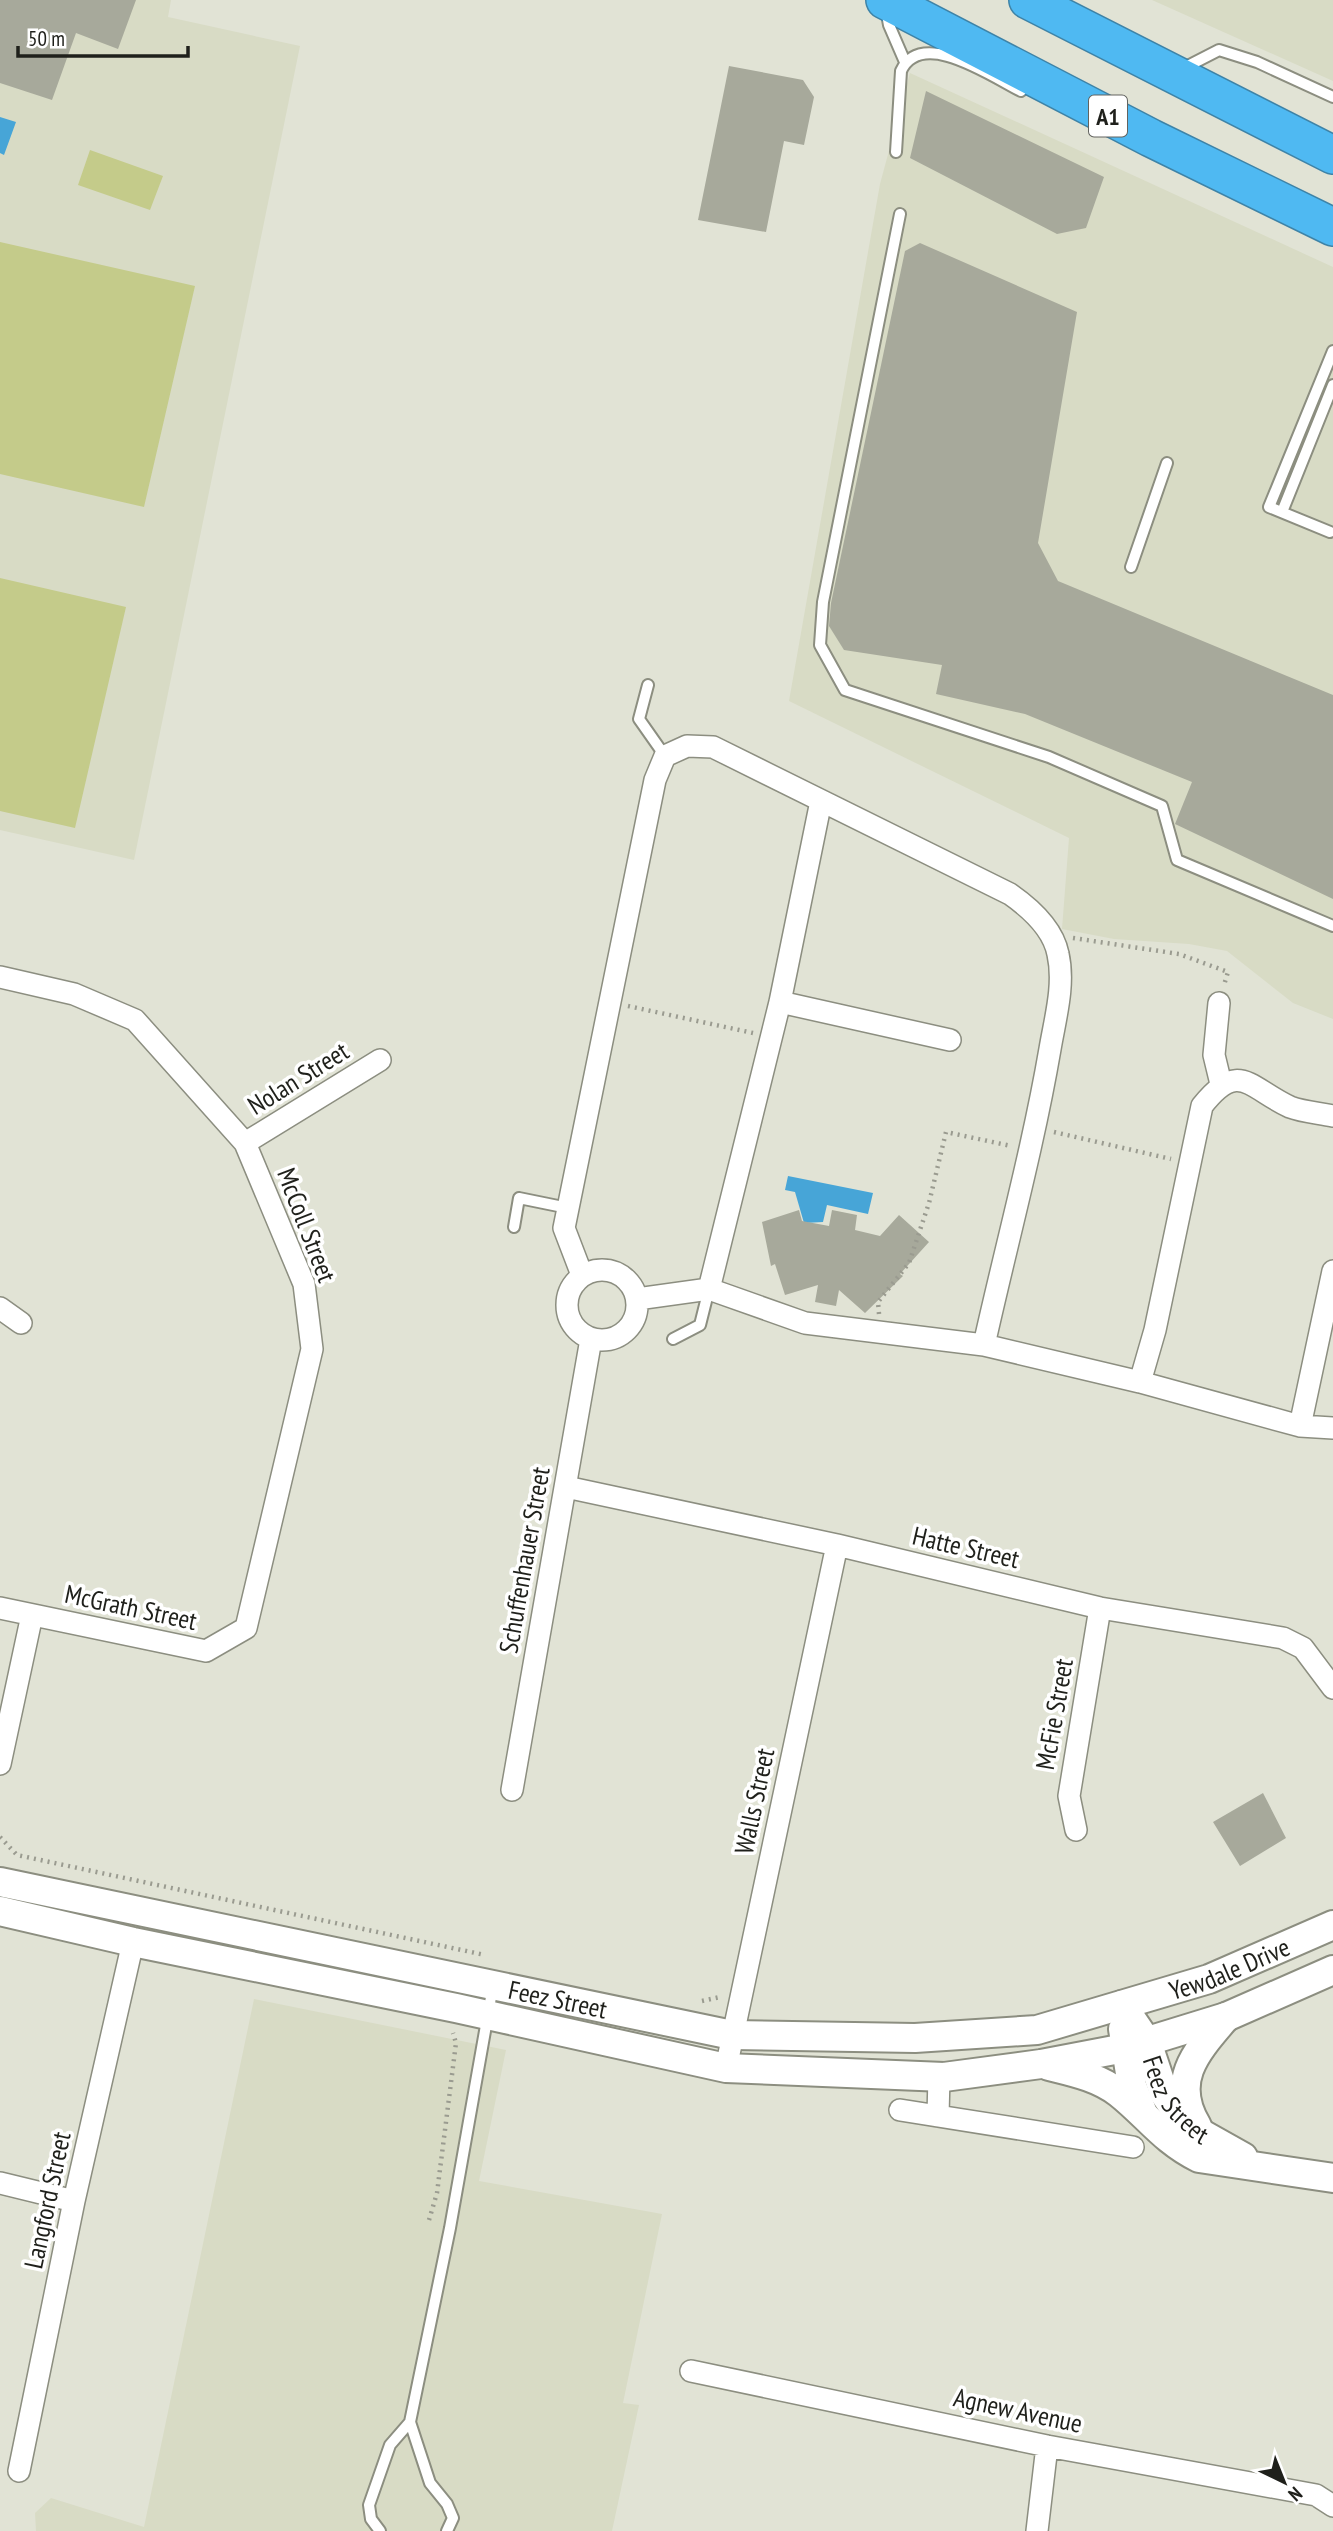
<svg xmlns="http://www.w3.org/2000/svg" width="1333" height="2531" viewBox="0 0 1333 2531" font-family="'PT Sans Narrow',sans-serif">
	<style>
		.built { fill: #d8dbc5 }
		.green { fill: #c4cb8a }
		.water { fill: #47a5d7 }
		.building { fill: #a7a99b }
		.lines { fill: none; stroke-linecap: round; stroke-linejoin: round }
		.lane-casing { stroke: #8c8e80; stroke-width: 14 }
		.street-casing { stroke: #8c8e80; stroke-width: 24 }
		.secondary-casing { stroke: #8c8e80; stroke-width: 32 }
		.highway-casing { stroke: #3e83a7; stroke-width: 40 }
		.path { stroke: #9a9b90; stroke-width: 4.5; stroke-dasharray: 2 5; stroke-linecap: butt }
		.lane { stroke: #fff; stroke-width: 10 }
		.street { stroke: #fff; stroke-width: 21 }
		.secondary { stroke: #fff; stroke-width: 28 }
		.highway { stroke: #4fb9f2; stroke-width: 37 }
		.labels { text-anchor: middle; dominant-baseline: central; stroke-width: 7; stroke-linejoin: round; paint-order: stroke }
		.shield { fill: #fff; stroke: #62635f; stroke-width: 2 }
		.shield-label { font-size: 24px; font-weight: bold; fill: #1f201b }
		.street-label { font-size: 26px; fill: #1f201b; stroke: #fff }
	</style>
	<rect width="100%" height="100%" fill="#e1e3d5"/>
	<path class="built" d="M0,0H171L168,17L300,46L134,860L0,830Z
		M1152,0H1333V81Z
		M910,73L1333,267V1019L1293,1003L1227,951L1189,944L1114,939L1062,929L1069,838L789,701L880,184Z
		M254,1999L506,2050L479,2181L662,2214L623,2403L639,2405L612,2531H36L35,2513L51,2498L144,2527Z"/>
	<path class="green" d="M90,150L163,176L150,210L78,185Z
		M0,242L195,286L144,507L0,474Z
		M0,578L126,607L75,828L0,811Z"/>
	<path class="water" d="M0,117L16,122L4,155L0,153Z
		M788,1176L873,1193L868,1214L827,1205L823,1222L804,1223L795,1192L785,1190Z"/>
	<path class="building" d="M0,0H136L118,49L76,33L52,100L0,83Z
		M729,66L803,80L814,97L804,145L784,141L766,232L698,220Z
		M926,91L1104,177L1086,228L1057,234L910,158Z
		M920,243L1077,312L1038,543L1058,581L1333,695V899L1175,824L1192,782L1025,714L936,694L942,665L844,650L829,626L831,603L905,251Z
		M799,1210L802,1221L829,1226L832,1210L857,1215L855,1230L880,1236L899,1215L929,1242L900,1274L903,1276L865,1313L839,1290L836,1306L815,1302L818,1285L785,1295L775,1264L771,1266L762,1222Z
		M1263,1793L1286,1838L1240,1866L1213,1822Z"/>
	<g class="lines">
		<g class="lane-casing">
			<path id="lane" d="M886,9L889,25L905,62
				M1180,70L1219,50L1257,62L1333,97
				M896,152L901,71C921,27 993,77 1021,91
				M900,214L823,602L820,645L845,690L1049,757L1162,806L1177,860L1333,926
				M1282,512L1333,385
				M1330,532L1269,507L1333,351
				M1131,567L1167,463
				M648,685L639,719L665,756
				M514,1227L519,1198L568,1208
				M673,1339L700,1325L709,1289
				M410,2422L430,2483L447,2504L453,2518L447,2531
				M380,2531L371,2519L369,2505L390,2445L410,2422L450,2228L493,1986"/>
		</g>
		<g class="street-casing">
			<path id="street" d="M0,977L74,994L135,1020L245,1143L304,1284L312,1349L246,1628L206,1651L0,1608
				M780,1002L950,1040
				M1219,1003L1214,1055L1221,1084
				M245,1143L380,1060
				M567 1305a35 35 0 1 1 70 0a35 35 0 1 1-70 0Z
				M582,1275L564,1228L655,780L665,756L687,746L713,747L1010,894C1030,908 1053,928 1058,954C1065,985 1055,1019 1050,1049C1033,1148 1006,1246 984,1345
				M709,1289L780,1002L821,801
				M637,1299L709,1289L805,1323L984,1345L1140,1382L1300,1426L1333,1428
				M0,1308L21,1323
				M1140,1382L1155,1330L1202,1106C1239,1059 1249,1088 1290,1107C1303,1112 1319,1113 1333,1116
				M1300,1426L1333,1271
				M566,1487L837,1545L1100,1608L1283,1638L1303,1648L1333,1688
				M0,1764L32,1615
				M512,1790L591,1339
				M1076,1830L1069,1796L1100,1608
				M726,2068L837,1545
				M900,2110L1133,2147
				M938,2116L939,2076
				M0,2183L74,2201
				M691,2371L1047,2446L1316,2495L1333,2506
				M19,2471L74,2201L133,1942
				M1037,2531L1047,2446"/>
		</g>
		<g class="secondary-casing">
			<g id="secondary">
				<path id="s1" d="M0,1882L732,2035L915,2038L1037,2030L1209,1979L1333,1925"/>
				<path d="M0,1911L133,1942L456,2008L726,2068L944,2077L1041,2064L1125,2048L1226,2017L1333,1970"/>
				<path id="s2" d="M1122,2005L1147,2042L1164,2093L1175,2109L1202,2134L1243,2157"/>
				<path d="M1123,2029L1132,2086L1142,2111"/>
				<path d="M1049,2066C1073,2072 1098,2077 1119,2093C1148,2116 1163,2140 1199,2158L1333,2178"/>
				<path d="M1197,2126C1169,2080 1197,2051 1226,2017"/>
			</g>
		</g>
		<g class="highway-casing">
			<path id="highway" d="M885,0L1151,138L1333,227
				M1028,0L1333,155"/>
		</g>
		<path class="path" d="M1073,938L1179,954L1228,972L1224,985
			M628,1006L753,1033
			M1054,1132L1171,1159
			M879,1314L878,1302L909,1263L929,1203L946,1132L1011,1146
			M0,1837L17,1855L485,1955
			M702,2001L720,1997
			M429,2220L437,2193L456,2043L453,2033"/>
		<use href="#lane" class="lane"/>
		<use href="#street" class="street"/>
		<use href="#secondary" class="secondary"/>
		<use href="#highway" class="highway"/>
	</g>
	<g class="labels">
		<rect class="shield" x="1089" y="95.5" width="38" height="41" rx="5"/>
		<g class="shield-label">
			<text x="1108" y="116">A1</text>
		</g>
		<g class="street-label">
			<text transform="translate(298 1078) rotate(-32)">Nolan Street</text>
			<text transform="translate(307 1225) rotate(69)">McColl Street</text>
			<text transform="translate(966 1547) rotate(13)">Hatte Street</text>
			<text transform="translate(524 1560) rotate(-80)">Schuffenhauer Street</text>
			<text transform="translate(131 1607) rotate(12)">McGrath Street</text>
			<text transform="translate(1054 1714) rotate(-80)">McFie Street</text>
			<text transform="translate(754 1801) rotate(-78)">Walls Street</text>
			<text stroke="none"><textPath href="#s1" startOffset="1255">Yewdale Drive</textPath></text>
			<text stroke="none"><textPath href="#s1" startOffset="570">Feez Street</textPath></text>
			<text stroke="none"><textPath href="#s2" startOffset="110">Feez Street</textPath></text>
			<text transform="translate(47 2200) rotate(-78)">Langford Street</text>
			<text transform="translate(1018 2410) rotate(12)">Agnew Avenue</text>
		</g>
	</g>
	<g transform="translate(1284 2482) rotate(137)" stroke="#ffffff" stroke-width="5" paint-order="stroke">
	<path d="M0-5L12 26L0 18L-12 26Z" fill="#1f201b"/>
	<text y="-10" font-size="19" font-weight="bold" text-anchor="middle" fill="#1f201b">N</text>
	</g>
	<path d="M18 46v10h170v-10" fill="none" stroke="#1f201b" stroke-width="3.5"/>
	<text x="28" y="46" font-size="21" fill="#1f201b" stroke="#ffffff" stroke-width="5" paint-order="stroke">50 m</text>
</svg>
